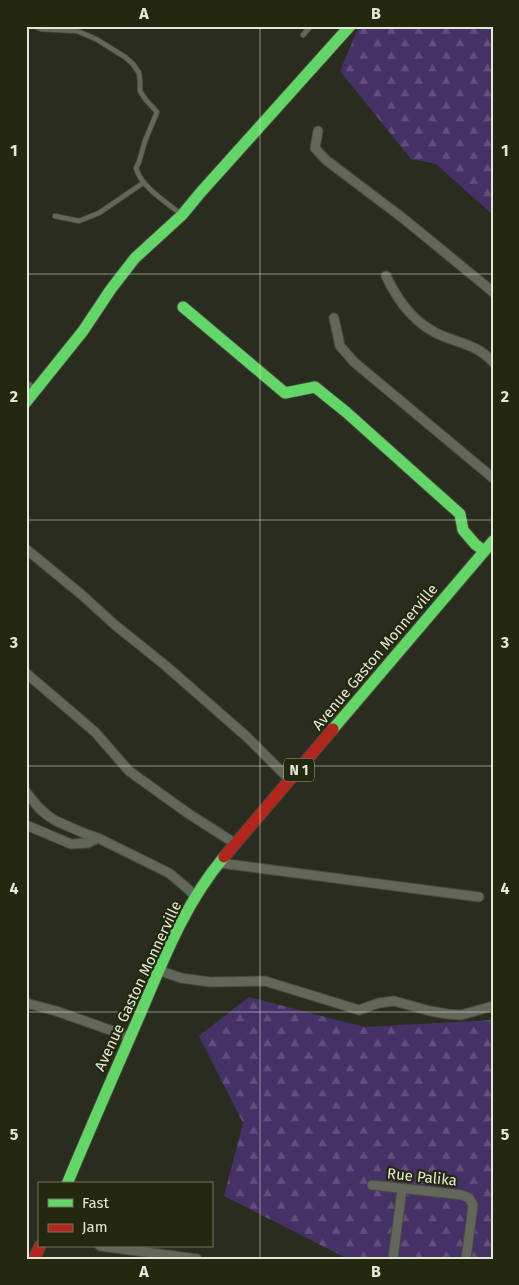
<svg xmlns="http://www.w3.org/2000/svg" width="519" height="1285" viewBox="0 0 519 1285" font-family="'Fira Sans',sans-serif">
	<style>
		.forest { fill: url(#forest-firs) }
		.lines { fill: none; stroke-linecap: round; stroke-linejoin: round }
		.lane-casing { stroke: #484a3e; stroke-width: 6 }
		.street-casing { stroke: #484a3e; stroke-width: 11 }
		.fast-casing { stroke: #484a3e; stroke-width: 13 }
		.jam-casing { stroke: #484a3e; stroke-width: 13 }
		.lane { stroke: #63665a; stroke-width: 4.5 }
		.street { stroke: #63665a; stroke-width: 9 }
		.fast { stroke: #63d668; stroke-width: 11 }
		.jam { stroke: #b3261e; stroke-width: 11 }
		.grid { fill: none; stroke: #e4e8d8; stroke-width: 1; stroke-opacity: 0.55 }
		.labels { text-anchor: middle; dominant-baseline: central; stroke-width: 4.5; stroke-linejoin: round; paint-order: stroke }
		.shield { fill: #24280f; stroke: #aaae9c; stroke-width: 1 }
		.shield-label { font-size: 14px; font-weight: bold; fill: #e4e8d8 }
		.street-label { font-size: 15px; fill: #e4e8d8; stroke: #24280f }
		.neatline { fill: none; stroke: #e4e8d8; stroke-width: 2 }
		.grid-label { font-size: 16px; text-anchor: middle; font-weight: bold; fill: #e4e8d8 }
	</style>
	<defs>
		<pattern id="forest-firs" width="22" height="20" patternUnits="userSpaceOnUse" patternTransform="scale(1.25)"><rect width="22" height="20" fill="#463166"/><path d="M5 1l3.5 6h-7zM16 11l3.5 6h-7z" fill="#614f7b"/></pattern>
	</defs>
	<rect width="100%" height="100%" fill="#2a2c1f"/>
	<path class="forest" d="M359,26H493V215L436,164L411,159L340,71Z
		M249,997L364,1027L493,1020V1259H348L224,1196L243,1123L199,1036Z"/>
	<g class="lines">
		<g class="lane-casing">
			<path id="lane" d="M35,26L41,29L77,31L96,39L125,57L133,64L139,73L140,81V91L146,100L157,112L145,141L139,162L136,168C141,187 166,202 181,214
				M303,35L311,26
				M55,216L79,221L99,213L143,183"/>
		</g>
		<g class="street-casing">
			<path id="street" d="M318,131L315,148L326,160L404,219L493,292
				M386,276C399,303 416,326 445,337C464,344 478,346 493,362
				M334,318L340,346L354,362L493,478
				M26,385L35,391
				M26,549L82,595L115,625L166,666L247,737L290,780
				M26,673L95,732L129,771L189,814L236,844
				M26,792L39,808L47,815L56,821L86,834L98,838L169,873L188,889L196,897
				M26,825L71,844L88,843L98,838
				M220,863L479,897
				M158,970L181,978L210,982L265,981L359,1010L379,1003L394,1001L430,1011L447,1014L461,1015L493,1006
				M26,1003L56,1011L130,1037
				M372,1185L462,1195L469,1198L473,1205L466,1259
				M100,1246L197,1259
				M393,1259L402,1189"/>
		</g>
		<g class="fast-casing">
			<path id="fast" d="M183,307L285,393L315,387L346,412L460,514L463,530L475,544L484,551
				M26,402L83,331L111,289L135,258L182,215L201,192L350,26
				M333,729L493,541
				M67,1184C90,1129 114,1074 138,1019C162,963 184,904 224,857"/>
		</g>
		<g class="jam-casing">
			<path id="jam" d="M224,857L333,729
				M34,1259L40,1246"/>
		</g>
		<use href="#lane" class="lane"/>
		<use href="#street" class="street"/>
		<use href="#fast" class="fast"/>
		<use href="#jam" class="jam"/>
	</g>
	<path class="grid" d="M260,26V1259M26,274H493M26,520H493M26,766H493M26,1012H493"/>
	<g class="labels">
		<rect class="shield" x="284" y="758.5" width="30" height="23" rx="4"/>
		<g class="shield-label">
			<text x="299" y="770">N 1</text>
		</g>
		<g class="street-label">
			<text transform="translate(375 657) rotate(-50)">Avenue Gaston Monnerville</text>
			<text transform="translate(138 986) rotate(-65)">Avenue Gaston Monnerville</text>
			<text transform="translate(422 1177) rotate(6)">Rue Palika</text>
		</g>
	</g>
	<rect width="519" height="1285" fill="none" stroke="#24280f" stroke-width="55"/>
	<rect x="38" y="1182" width="175" height="65" fill="#24280f" stroke="#71755f"/>
	<rect x="48" y="1199" width="25" height="8" fill="#63d668" stroke="#71755f"/>
	<text x="82" y="1208" font-size="15" fill="#e4e8d8">Fast</text>
	<rect x="48" y="1224" width="25" height="8" fill="#b3261e" stroke="#71755f"/>
	<text x="82" y="1232" font-size="15" fill="#e4e8d8">Jam</text>
	<rect x="28" y="28" width="464" height="1230" class="neatline"/>
	<g class="grid-label">
		<text x="144" y="19">A</text>
		<text x="376" y="19">B</text>
		<text x="14" y="156">1</text>
		<text x="505" y="156">1</text>
		<text x="14" y="402">2</text>
		<text x="505" y="402">2</text>
		<text x="14" y="648">3</text>
		<text x="505" y="648">3</text>
		<text x="14" y="894">4</text>
		<text x="505" y="894">4</text>
		<text x="14" y="1140">5</text>
		<text x="505" y="1140">5</text>
		<text x="144" y="1277">A</text>
		<text x="376" y="1277">B</text>
	</g>
</svg>
